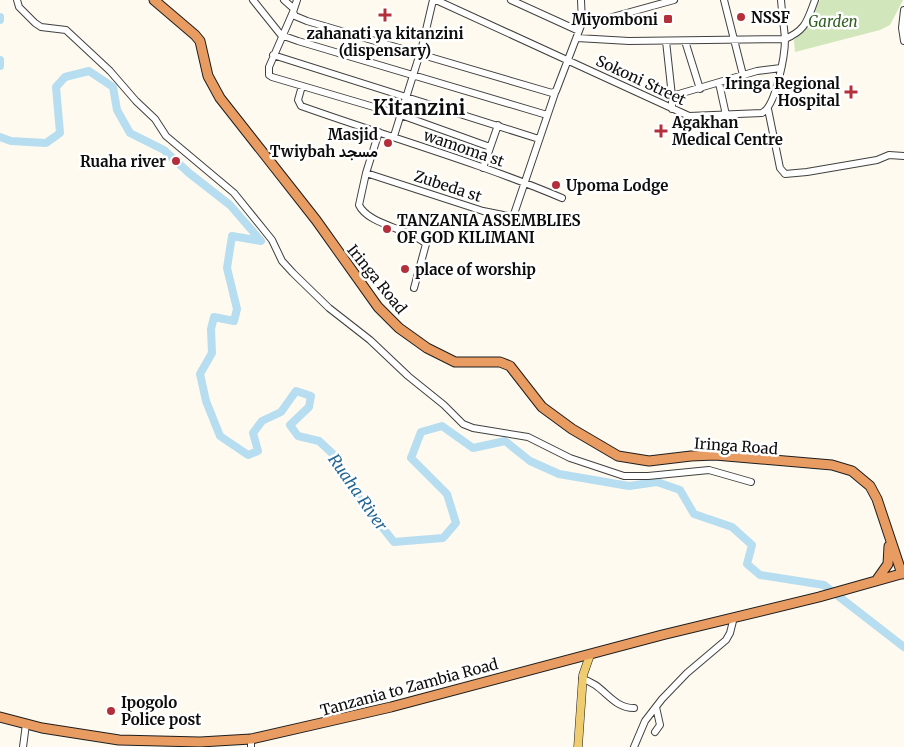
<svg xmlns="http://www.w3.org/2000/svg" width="904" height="747" viewBox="0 0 904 747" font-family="Merriweather,Vazirmatn,serif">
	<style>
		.green { fill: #d2e6bb }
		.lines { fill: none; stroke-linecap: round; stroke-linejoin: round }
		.river { stroke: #b7ddf1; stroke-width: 8 }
		.minor-casing { stroke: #404040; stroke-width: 8 }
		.major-casing { stroke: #1e1e1e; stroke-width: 9 }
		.highway-casing { stroke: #1e1e1e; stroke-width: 11 }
		.minor { stroke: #fff; stroke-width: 6 }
		.major { stroke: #eecc6f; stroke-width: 8 }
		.highway { stroke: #e99c62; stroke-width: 9 }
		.poi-dot { fill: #b3303a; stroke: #fff; stroke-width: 2 }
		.labels { text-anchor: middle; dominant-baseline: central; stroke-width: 5; stroke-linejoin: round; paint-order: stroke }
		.poi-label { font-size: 15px; font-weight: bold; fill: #0d0d0d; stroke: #fff; text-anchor: start }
		.park-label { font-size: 15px; font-style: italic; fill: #316023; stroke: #fff }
		.street-label { font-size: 15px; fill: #0d0d0d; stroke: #fff }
		.water-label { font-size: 16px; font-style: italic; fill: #206595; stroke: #fff }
		.district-label { font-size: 20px; font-weight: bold; fill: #0d0d0d; stroke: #fff }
	</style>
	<rect width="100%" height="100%" fill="#fefaef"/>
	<path class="green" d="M820,0H903L890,25L880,30L795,52L794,40L810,24Z"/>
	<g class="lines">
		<path class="river" d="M0,17V20
			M0,60V66
			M0,137L11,141L46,143L60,133L56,87L65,77L89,71L113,87L117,110L130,133L164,150L189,173L230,205L261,241L232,236L227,268L237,309L234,321L214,317L211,329L212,353L200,374L206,401L220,436L248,455L258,451L253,433L262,421L281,412L296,391L311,396L309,407L290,425L298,436L319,441L334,455L348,484L394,542L443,538L456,523L447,494L411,458L421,432L442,426L473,448L505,441L530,461L559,474L629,486L657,482L680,490L694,514L732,527L752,545L747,564L760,575L824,585L904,647"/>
		<g class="minor-casing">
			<path id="minor" d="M17,0L19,7L35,23L41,27L66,30L110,71L136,101L155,119L166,136L234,193L272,240L282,261L293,273L329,308L370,340L408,376L444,405L463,424L473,428L528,437L570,458L624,476H648L709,470L751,482
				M253,0L281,35L298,41L547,115
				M284,0L293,8
				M297,0L293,12L295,16L307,21L552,93L556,91L582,23L581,0
				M436,0L689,116L762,113C776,106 785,55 785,39C784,26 782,13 781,0
				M511,0L579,31
				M724,0L743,75
				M904,10L902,28L904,41
				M293,12L269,67V75L272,77L401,115L490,147
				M582,23L598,21L674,0
				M577,38L629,41L785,39C806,30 807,21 815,0
				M666,41L672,96
				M685,41L700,89
				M273,55L539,139
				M719,83L726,115
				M302,86L298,100L301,106C388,137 477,162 562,198
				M672,109V96L757,71L781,68
				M768,109L780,168L785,174L807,172L877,160L889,155L904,156
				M379,132L366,173L359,205C368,225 411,229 426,244L414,288
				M394,136L422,47L433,0
				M483,168L498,125
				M366,173L483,211L513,217L555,93
				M582,679C604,684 611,708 634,708
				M655,732L660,725L656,707
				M251,739V747
				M23,747L26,724
				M634,747L645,721L662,699L687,673L726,640L730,633L734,617"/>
		</g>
		<g class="major-casing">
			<path id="major" d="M578,747L583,675L590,655"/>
		</g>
		<g class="highway-casing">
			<path id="highway" d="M154,0L195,35L200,41L208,76L220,98L316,220L378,307L399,328L427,348L455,362H500L510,366L542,407L572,429L618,456L649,461L691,456L715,455L832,465L852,471L870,486L877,499L902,574
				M876,581L888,564L889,546
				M0,717L42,728L119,740L200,742L251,739L391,707L662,635L819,597L904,573"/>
		</g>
		<use href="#minor" class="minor"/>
		<use href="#major" class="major"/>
		<use href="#highway" class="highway"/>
	</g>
	<g class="poi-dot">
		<path d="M382.5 7.5h5v5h5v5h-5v5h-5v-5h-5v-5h5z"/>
		<circle cx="741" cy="17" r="5"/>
		<rect x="663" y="14" width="10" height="10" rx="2.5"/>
		<path d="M848.5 84.5h5v5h5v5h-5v5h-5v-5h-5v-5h5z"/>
		<path d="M658.5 123.5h5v5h5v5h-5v5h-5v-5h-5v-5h5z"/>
		<circle cx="388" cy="143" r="5"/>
		<circle cx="176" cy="161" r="5"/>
		<circle cx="556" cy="185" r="5"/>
		<circle cx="387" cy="229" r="5"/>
		<circle cx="405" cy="269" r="5"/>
		<circle cx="111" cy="711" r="5"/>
	</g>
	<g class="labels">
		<g class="poi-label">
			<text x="751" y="17">NSSF</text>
			<text x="658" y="19" text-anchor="end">Miyomboni</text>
			<text x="385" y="33" text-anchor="middle">zahanati ya kitanzini<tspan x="385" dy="17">(dispensary)</tspan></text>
			<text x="840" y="83" text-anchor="end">Iringa Regional<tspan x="840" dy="17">Hospital</tspan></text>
			<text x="672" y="122">Agakhan<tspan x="672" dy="17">Medical Centre</tspan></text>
			<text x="378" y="134" text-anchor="end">Masjid<tspan x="378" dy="17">Twiybah مسجد</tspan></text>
			<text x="166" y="161" text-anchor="end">Ruaha river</text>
			<text x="566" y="185">Upoma Lodge</text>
			<text x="397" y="220">TANZANIA ASSEMBLIES<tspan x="397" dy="17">OF GOD KILIMANI</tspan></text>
			<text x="415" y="269">place of worship</text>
			<text x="121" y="702">Ipogolo<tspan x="121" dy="17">Police post</tspan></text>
		</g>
		<g class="park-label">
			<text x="833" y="21">Garden</text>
		</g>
		<g class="street-label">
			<text transform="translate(641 80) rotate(25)">Sokoni Street</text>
			<text transform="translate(464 148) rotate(19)">wamoma st</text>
			<text transform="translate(448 186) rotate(18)">Zubeda st</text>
			<text transform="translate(377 279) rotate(51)">Iringa Road</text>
			<text transform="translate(736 446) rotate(4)">Iringa Road</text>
			<text transform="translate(409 687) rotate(-15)">Tanzania to Zambia Road</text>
		</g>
		<g class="water-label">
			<text transform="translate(358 492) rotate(55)">Ruaha River</text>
		</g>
		<g class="district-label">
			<text x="419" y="107">Kitanzini</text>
		</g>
	</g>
</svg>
